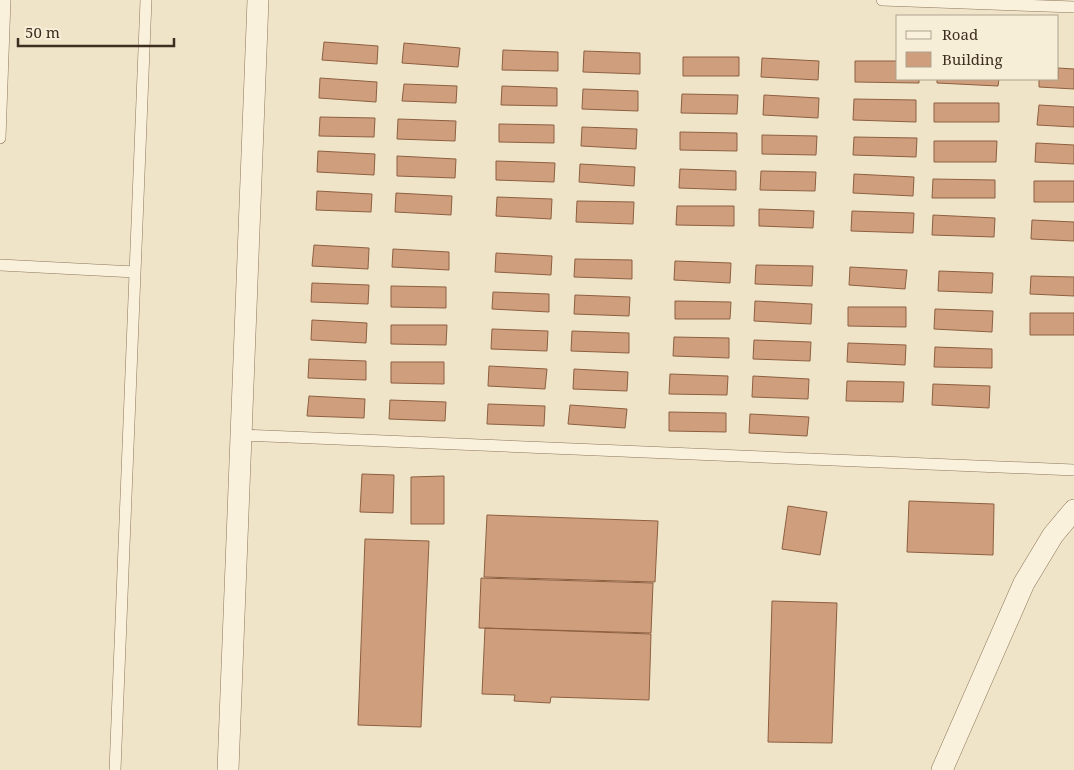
<svg xmlns="http://www.w3.org/2000/svg" width="1074" height="770" viewBox="0 0 1074 770" font-family="'Noto Serif',serif">
	<style>
		.building { fill: #cf9f7d; stroke: #8d5f41 }
		.lines { fill: none; stroke-linecap: round; stroke-linejoin: round }
		.lane-casing { stroke: #8d765c; stroke-width: 12 }
		.street-casing { stroke: #8d765c; stroke-width: 22 }
		.lane { stroke: #faf1dc; stroke-width: 11 }
		.street { stroke: #faf1dc; stroke-width: 21 }
	</style>
	<rect width="100%" height="100%" fill="#f0e4c8"/>
	<path class="building" d="M324,42L378,46L377,64L322,60Z
		M404,43L460,48L458,67L402,63Z
		M503,50L558,52V71L502,70Z
		M584,51L640,53V74L583,72Z
		M683,57H739V76H683Z
		M762,58L819,61L818,80L761,77Z
		M855,61H898V79H919V83L855,82Z
		M1058,68L1074,69V89L1039,87V79H1058Z
		M320,78L377,82L376,102L319,98Z
		M937,79H999L998,86L937,83Z
		M404,84L457,86L456,103L402,101Z
		M502,86L557,88V106L501,105Z
		M583,89L638,91V111L582,109Z
		M682,94L738,95L737,114L681,113Z
		M764,95L819,98L818,118L763,115Z
		M854,99L916,100V122L853,120Z
		M934,103H999V122H934Z
		M1039,105L1074,107V127L1037,125Z
		M320,117L375,118L374,137L319,136Z
		M398,119L456,121L455,141L397,139Z
		M499,124L554,125V143L499,142Z
		M582,127L637,129L636,149L581,146Z
		M680,132L737,133V151L680,150Z
		M762,135L817,136L816,155L762,154Z
		M854,137L917,138L916,157L853,155Z
		M934,141H997L996,162H934Z
		M1036,143L1074,145V164L1035,162Z
		M318,151L375,154L374,175L317,172Z
		M397,156L456,159L455,178L397,176Z
		M496,161L555,163L554,182L496,180Z
		M580,164L635,167L634,186L579,182Z
		M680,169L736,171V190L679,188Z
		M761,171L816,172L815,191L760,190Z
		M854,174L914,177L913,196L853,193Z
		M933,179L995,180V198H932Z
		M1034,181H1074V202H1034Z
		M317,191L372,194L371,212L316,210Z
		M396,193L452,196L451,215L395,212Z
		M497,197L552,199L551,219L496,216Z
		M577,201L634,202L633,224L576,222Z
		M677,206H734V226L676,225Z
		M759,209L814,211L813,228L759,226Z
		M852,211L914,213L913,233L851,231Z
		M933,215L995,218L994,237L932,235Z
		M1032,220L1074,222V241L1031,239Z
		M314,245L369,248L368,269L312,266Z
		M393,249L449,252V270L392,267Z
		M496,253L552,256L551,275L495,272Z
		M575,259L632,260V279L574,277Z
		M675,261L731,263L730,283L674,280Z
		M756,265L813,266L812,286L755,284Z
		M850,267L907,270L905,289L849,285Z
		M939,271L993,273L992,293L938,291Z
		M1031,276L1074,277V296L1030,294Z
		M312,283L369,285L368,304L311,302Z
		M391,286L446,287V308L391,307Z
		M493,292L549,294V312L492,309Z
		M575,295L630,297L629,316L574,314Z
		M675,301L731,302L730,319H675Z
		M755,301L812,304L811,324L754,321Z
		M848,307H906V327L848,326Z
		M935,309L993,311L992,332L934,329Z
		M1030,313H1074V335H1030Z
		M312,320L367,323L366,343L311,340Z
		M391,325H447L446,345L391,344Z
		M492,329L548,331L547,351L491,349Z
		M572,331L629,333V353L571,351Z
		M674,337L729,338V358L673,356Z
		M754,340L811,342L810,361L753,359Z
		M848,343L906,345L905,365L847,362Z
		M935,347L992,349V368L934,367Z
		M309,359L366,361V380L308,378Z
		M391,362H444V384L391,383Z
		M489,366L547,369L545,389L488,386Z
		M574,369L628,372L627,391L573,389Z
		M670,374L728,376L727,395L669,394Z
		M753,376L809,379L808,399L752,397Z
		M847,381L904,382L903,402L846,401Z
		M933,384L990,386L989,408L932,405Z
		M309,396L365,399L364,418L307,416Z
		M390,400L446,402L445,421L389,419Z
		M488,404L545,406L544,426L487,424Z
		M570,405L627,409L625,428L568,424Z
		M669,412L726,413V432L669,431Z
		M750,414L809,417L807,436L749,433Z
		M362,474L394,475L393,513L360,512Z
		M444,476V524H411V477Z
		M909,501L994,504L993,555L907,552Z
		M788,506L827,512L820,555L782,549Z
		M487,515L658,521L655,582L484,577Z
		M365,539L429,541L421,727L358,725Z
		M481,578L653,583L651,633L479,628Z
		M772,601L837,603L832,743L768,742Z
		M485,628L651,634L649,700L551,697L550,703L514,701L515,695L482,694Z"/>
	<g class="lines">
		<g class="lane-casing">
			<path id="lane" d="M882,0L1074,7
				M0,138L5,0
				M0,265L135,272
				M241,435L1074,470
				M115,770L146,0"/>
		</g>
		<g class="street-casing">
			<path id="street" d="M228,770L258,0
				M942,770L1024,583L1053,535L1074,510"/>
		</g>
		<use href="#lane" class="lane"/>
		<use href="#street" class="street"/>
	</g>
	<rect x="896" y="15" width="162" height="65" fill="#f7eed8" stroke="#ada18e"/>
	<rect x="906" y="31" width="25" height="8" fill="#faf1dc" stroke="#ada18e"/>
	<text x="942" y="40" font-size="15" fill="#3d2e20">Road</text>
	<rect x="906" y="52" width="25" height="15" fill="#cf9f7d" stroke="#ada18e"/>
	<text x="942" y="65" font-size="15" fill="#3d2e20">Building</text>
	<path d="M18 38v8h156v-8" fill="none" stroke="#3d2e20" stroke-width="2.5"/>
	<text x="25" y="38" font-size="15" fill="#3d2e20" stroke="#f7eed8" stroke-width="4" paint-order="stroke">50 m</text>
</svg>
